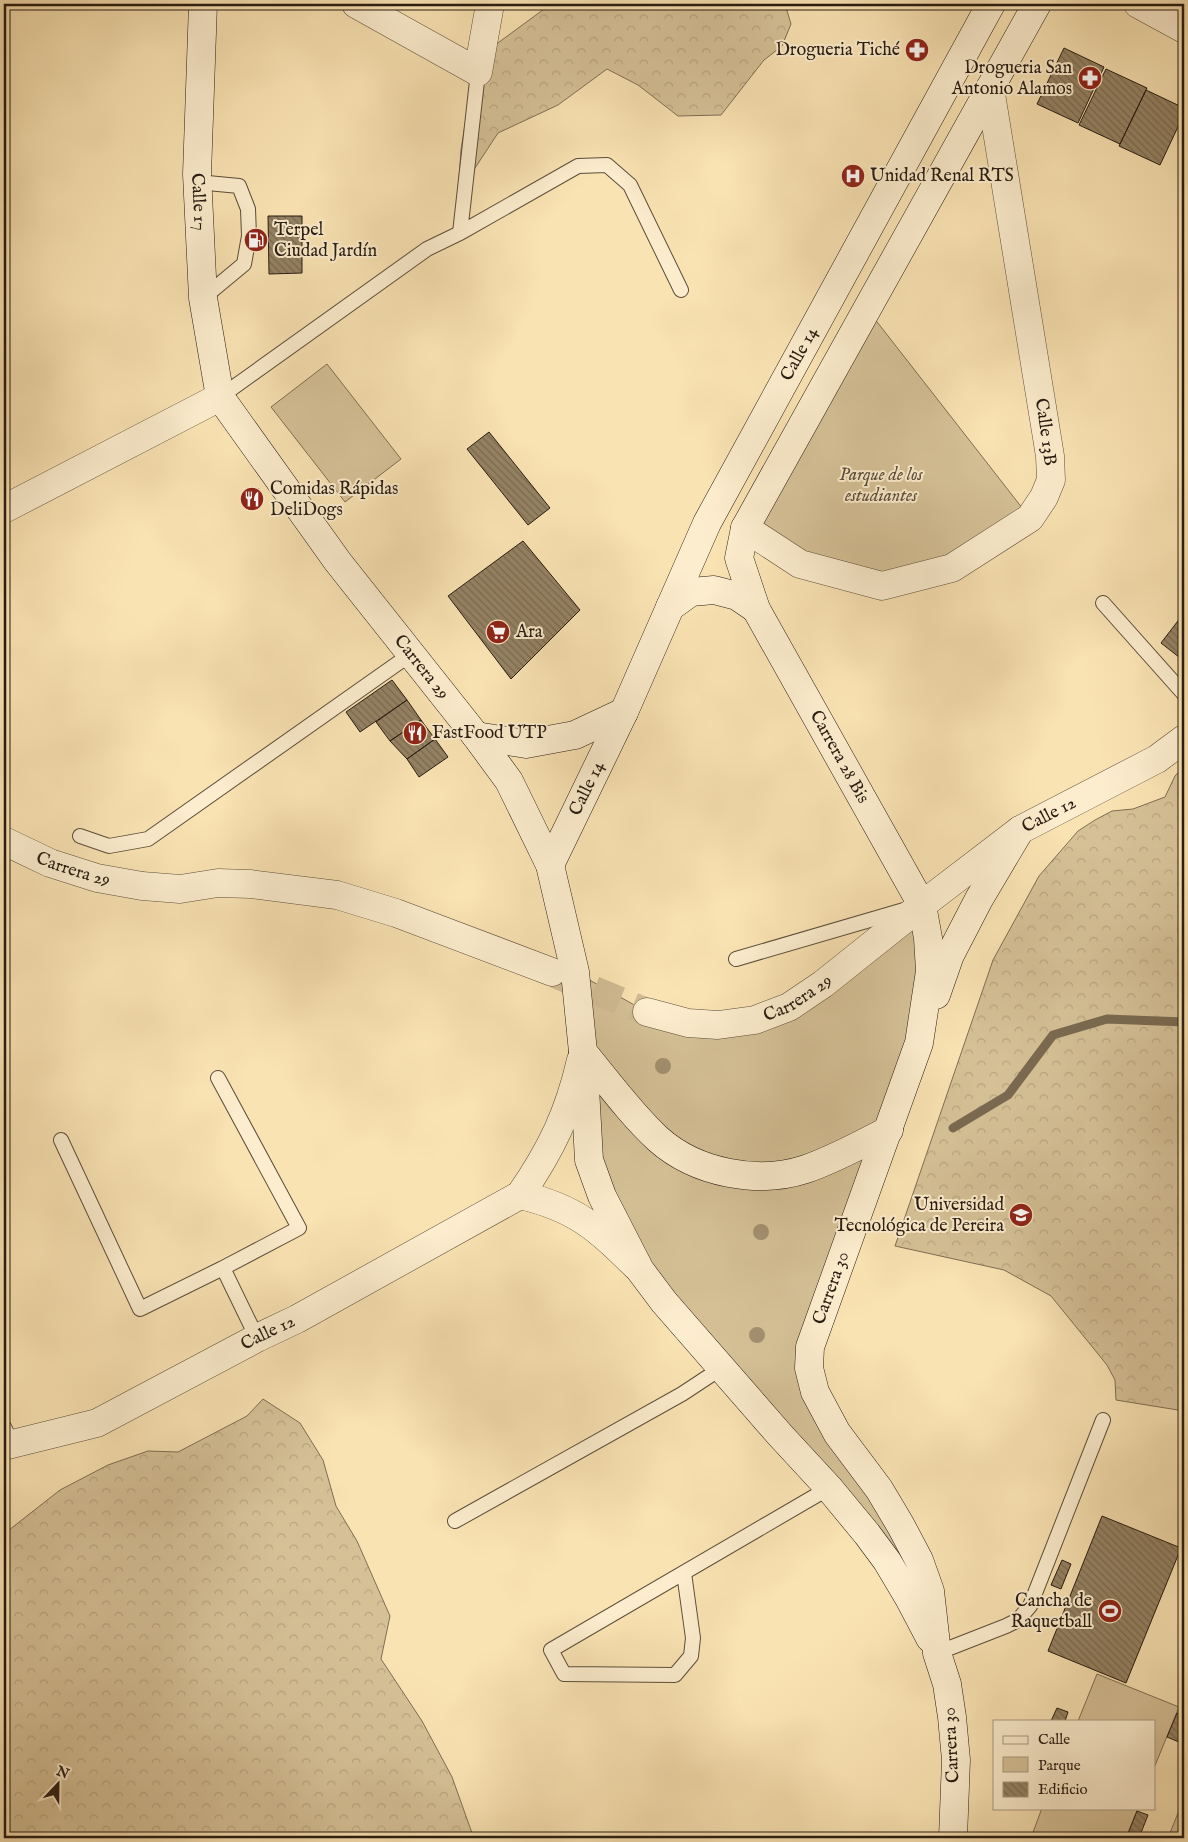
<svg xmlns="http://www.w3.org/2000/svg" width="1188" height="1842" viewBox="0 0 1188 1842" font-family="'IM FELL English',serif">
	<style>
		.forest { fill: url(#forest-crowns); stroke: #7e6e54 }
		.park { fill: #d6c197; stroke: #7e6e54 }
		.lines { fill: none; stroke-linecap: round; stroke-linejoin: round }
		.stream { stroke: #7a6a51; stroke-width: 9 }
		.building { fill: url(#building-back-hatch); stroke: #271b11 }
		.street-tunnel { stroke: #d0bb93; stroke-width: 28; stroke-dasharray: 28 14; stroke-linecap: butt }
		.lane-casing { stroke: #5c4d3a; stroke-width: 16 }
		.street-casing { stroke: #5c4d3a; stroke-width: 29 }
		.secondary-casing { stroke: #271b11; stroke-width: 29 }
		.lane { stroke: #fcedce; stroke-width: 14 }
		.street { stroke: #fcedce; stroke-width: 28 }
		.secondary { stroke: #fcedce; stroke-width: 28 }
		.tree { fill: #a39070 }
		.labels { text-anchor: middle; dominant-baseline: central; stroke-width: 4; stroke-linejoin: round; paint-order: stroke }
		.poi-label { font-size: 18px; fill: #271b11; stroke: #fcedce; text-anchor: start }
		.street-label { font-size: 18px; fill: #271b11; stroke: #fcedce }
		.park-label { font-size: 18px; font-style: italic; fill: #5c4d39; stroke: #fcedce }
	</style>
	<defs>
		<pattern id="forest-crowns" width="20" height="18" patternUnits="userSpaceOnUse" patternTransform="scale(1.25)"><rect width="20" height="18" fill="#d6c197"/><path d="M2 6a3 3 0 1 1 6 0M12 15a3 3 0 1 1 6 0" fill="none" stroke="#b8a581"/></pattern>
		<pattern id="building-back-hatch" width="6" height="6" patternUnits="userSpaceOnUse" patternTransform="scale(1.25)"><rect width="6" height="6" fill="#958365"/><path d="M-1 5l2 2M0 0l6 6M5-1l2 2" fill="none" stroke="#7a6a52"/></pattern>
	</defs>
	<rect width="100%" height="100%" fill="#fae3b3"/>
	<filter id="stains"><feTurbulence type="fractalNoise" baseFrequency=".004" numOctaves="4"/><feColorMatrix values="0 0 0 0 .2 0 0 0 0 .09 0 0 0 0 .02 0 0 0 .5 -.17"/></filter>
	<radialGradient id="worn" r=".72"><stop offset=".6" stop-color="#630" stop-opacity="0"/><stop offset="1" stop-color="#630" stop-opacity=".3"/></radialGradient>
	<path class="forest" d="M551,4H785L791,24L782,46L764,60L721,115L678,116L638,85L607,69L558,105L498,133L458,194L461,150L474,69L491,48Z
		M1184,766V1411L1116,1400L1115,1380L1107,1365L1051,1296L1004,1270L895,1246L993,960L1039,876L1078,831L1095,820L1112,811L1133,809L1165,797L1175,776Z
		M263,1399L300,1423L323,1460L336,1506L357,1541L390,1616L381,1659L422,1721L452,1777L472,1833L477,1838H4V1534L60,1490L108,1465L148,1451L178,1452L247,1416Z"/>
	<path class="park" d="M867,309L1030,518L882,586L745,528Z
		M327,364L401,459L345,502L271,407Z
		M922,905L930,971L809,1368L919,1560L909,1598L723,1367L602,1196L575,972L647,1012L755,1020Z
		M1097,1674L1179,1707L1154,1768V1721H1078Z
		M1184,1798V1838H1168Z
		M1042,1808H1138L1126,1838H1041L1032,1835Z"/>
	<g class="lines">
		<path class="stream" d="M953,1128L1008,1095L1053,1035L1107,1019L1184,1022"/>
	</g>
	<path class="building" d="M1064,48L1104,67L1078,123L1037,104Z
		M1106,69L1147,88L1120,144L1079,125Z
		M1146,90L1184,108V114L1160,165L1119,146Z
		M268,216H302V273L269,274Z
		M489,432L550,508L528,525L467,449Z
		M523,541L580,610L511,679L448,596Z
		M1184,613V661L1161,643Z
		M392,680L407,700L360,732L346,712Z
		M407,700L421,720L390,741L376,722Z
		M421,720L435,739L407,759L390,741Z
		M435,739L448,757L419,777L407,759Z
		M1102,1516L1181,1548L1126,1683L1048,1651Z
		M1062,1560L1071,1564L1061,1589L1051,1585Z
		M1057,1708L1068,1712L1065,1721H1051Z
		M1177,1713L1184,1716V1730L1179,1742L1167,1737Z
		M1137,1811L1148,1815L1139,1838H1132L1127,1836Z"/>
	<g class="lines">
		<path class="street-tunnel" d="M555,974L647,1012"/>
		<g class="lane-casing">
			<path id="lane" d="M197,182L239,186L248,209L249,236L244,264L203,298
				M460,233L578,166L607,165L630,185L681,290
				M220,397L427,249L460,233L478,72
				M1103,603L1184,694
				M80,836L109,846L148,839L411,654
				M736,959L904,910
				M218,1078L299,1228L223,1268
				M61,1140L140,1309L223,1268L257,1338
				M4,1427L12,1443
				M455,1521L682,1394L723,1367
				M684,1573L693,1638L691,1656L675,1675L564,1674L551,1650L829,1488
				M937,1653L1006,1626L1018,1620L1030,1606L1103,1420"/>
		</g>
		<g class="street-casing">
			<g id="street">
				<path d="M356,4L478,72L490,4"/>
				<path d="M1138,4L1184,29"/>
				<path d="M4,509L220,397"/>
				<path d="M745,528L800,564L882,586L952,568L1030,518L1044,497L1051,480L1050,456L990,88"/>
				<path id="s1" d="M4,841L50,863L97,878L142,886L180,889L218,883L250,884L337,895L396,913L552,972"/>
				<path id="s2" d="M647,1012L688,1023L718,1025L755,1020L789,1007L823,984L922,905L1020,830L1157,759L1184,739"/>
				<path d="M520,1195C576,1208 596,1227 636,1266"/>
				<path id="s3" d="M4,1446L97,1423L257,1338L297,1319L520,1195C551,1150 569,1113 581,1060"/>
			</g>
		</g>
		<g class="secondary-casing">
			<g id="secondary">
				<path id="s4" d="M203,4L197,174L203,298L220,397L338,562L476,736L509,781L550,865L575,972L583,1052L589,1160L602,1196L640,1270L664,1302L780,1435L829,1488L867,1534L887,1561L909,1598L930,1638"/>
				<path d="M670,607L691,592L714,590L737,596L756,609"/>
				<path d="M476,736L526,744L575,735L624,712"/>
				<path id="s5" d="M550,865L624,712L707,523L991,4"/>
				<path d="M936,995L950,955L979,899L1020,830"/>
				<path d="M583,1052C607,1081 630,1113 658,1139C696,1173 758,1185 806,1169C835,1159 862,1144 889,1130"/>
				<path id="s6" d="M953,1838L956,1760L952,1717L947,1684L937,1653L930,1591L919,1560L901,1526L879,1489L837,1433L815,1392L809,1368L810,1347L919,1043L930,971L928,938L922,905L756,609L739,558L745,528L1037,4"/>
			</g>
		</g>
		<use href="#lane" class="lane"/>
		<use href="#street" class="street"/>
		<use href="#secondary" class="secondary"/>
	</g>
	<g class="tree">
		<circle cx="663" cy="1066" r="8"/>
		<circle cx="761" cy="1232" r="8"/>
		<circle cx="757" cy="1335" r="8"/>
	</g>
	<defs>
		<g id="pharmacy-disc" transform="scale(1.25)"><circle r="9.5" fill="#8f2418" stroke="#fcedce"/><path d="M-2-6h4v4h4v4h-4v4h-4v-4h-4v-4h4Z" fill="#fff"/></g>
		<g id="hospital-disc" transform="scale(1.25)"><circle r="9.5" fill="#8f2418" stroke="#fcedce"/><path d="M-5-5h3v3.5h4V-5h3V5h-3V1.5h-4V5h-3Z" fill="#fff"/></g>
		<g id="fuel-disc" transform="scale(1.25)"><circle r="9.5" fill="#8f2418" stroke="#fcedce"/><path d="M-5.5-6h7V0h2V4h1.3V-2.5L3-4.5l.8-.8L6-3V5H2.5V1h-1V6h-7ZM-4.2-4.7v3.2H.2V-4.7Z" fill="#fff"/></g>
		<g id="restaurant-disc" transform="scale(1.25)"><circle r="9.5" fill="#8f2418" stroke="#fcedce"/><path d="M-5-6h1v4h1v-4h1v4h1v-4h1v5L-1.5 .5V6h-2V.5L-5-1ZM5-6V6H3V1.5H1.5Q1.5-4 5-6Z" fill="#fff"/></g>
		<g id="supermarket-disc" transform="scale(1.25)"><circle r="9.5" fill="#8f2418" stroke="#fcedce"/><path d="M-6-5.5h2.5l.6 2H6L4.5 2H-2.5L-4.4-4H-6ZM-1.5 3.2a1.3 1.3 0 1 0 .1 0ZM3 3.2a1.3 1.3 0 1 0 .1 0Z" fill="#fff"/></g>
		<g id="university-disc" transform="scale(1.25)"><circle r="9.5" fill="#8f2418" stroke="#fcedce"/><path d="M0-5L7-2L0 1L-7-2ZM-4 1L0 2.5L4 1V4Q0 6-4 4Z" fill="#fff"/></g>
		<g id="stadium-disc" transform="scale(1.25)"><circle r="9.5" fill="#8f2418" stroke="#fcedce"/><path d="M0-5a6.5 5 0 1 0 0 10a6.5 5 0 1 0 0-10ZM-3.5-1.8h7v3.6h-7Z" fill="#fff"/></g>
	</defs>
	<g fill-rule="evenodd">
		<use href="#pharmacy-disc" x="917" y="50"/>
		<use href="#pharmacy-disc" x="1090" y="78"/>
		<use href="#hospital-disc" x="853" y="176"/>
		<use href="#fuel-disc" x="256" y="240"/>
		<use href="#restaurant-disc" x="252" y="499"/>
		<use href="#supermarket-disc" x="498" y="632"/>
		<use href="#restaurant-disc" x="415" y="733"/>
		<use href="#university-disc" x="1021" y="1215"/>
		<use href="#stadium-disc" x="1110" y="1611"/>
	</g>
	<g class="labels">
		<g class="poi-label">
			<text x="900" y="50" text-anchor="end">Drogueria Tiché</text>
			<text x="1072" y="68" text-anchor="end">Drogueria San<tspan x="1072" dy="21">Antonio Alamos</tspan></text>
			<text x="870" y="176">Unidad Renal RTS</text>
			<text x="274" y="230">Terpel<tspan x="274" dy="21">Ciudad Jardín</tspan></text>
			<text x="270" y="489">Comidas Rápidas<tspan x="270" dy="21">DeliDogs</tspan></text>
			<text x="516" y="632">Ara</text>
			<text x="432" y="733">FastFood UTP</text>
			<text x="1004" y="1205" text-anchor="end">Universidad<tspan x="1004" dy="21">Tecnológica de Pereira</tspan></text>
			<text x="1092" y="1601" text-anchor="end">Cancha de<tspan x="1092" dy="21">Raquetball</tspan></text>
		</g>
		<g class="street-label">
			<text stroke="none"><textPath href="#s4" startOffset="198">Calle 17</textPath></text>
			<text stroke="none"><textPath href="#s5" startOffset="569">Calle 14</textPath></text>
			<text transform="translate(1045 432) rotate(82)">Calle 13B</text>
			<text stroke="none"><textPath href="#s4" startOffset="732">Carrera 29</textPath></text>
			<text transform="translate(839 757) rotate(61)">Carrera 28 Bis</text>
			<text stroke="none"><textPath href="#s5" startOffset="85">Calle 14</textPath></text>
			<text stroke="none"><textPath href="#s2" startOffset="470">Calle 12</textPath></text>
			<text stroke="none"><textPath href="#s1" startOffset="75">Carrera 29</textPath></text>
			<text stroke="none"><textPath href="#s2" startOffset="158">Carrera 29</textPath></text>
			<text stroke="none"><textPath href="#s6" startOffset="589">Carrera 30</textPath></text>
			<text stroke="none"><textPath href="#s3" startOffset="289">Calle 12</textPath></text>
			<text transform="translate(952 1745) rotate(-93)">Carrera 30</text>
		</g>
		<g class="park-label">
			<text x="881" y="475">Parque de los<tspan x="881" dy="21">estudiantes</tspan></text>
		</g>
	</g>
	<rect width="1188" height="1842" fill="none" stroke="#fae3b3" stroke-width="20"/>
	<rect x="5" y="5" width="1178" height="1832" fill="none" stroke="#271b11" stroke-width="2.5"/>
	<rect x="10" y="10" width="1168" height="1822" fill="none" stroke="#271b11"/>
	<rect x="993" y="1720" width="162" height="90" fill="#fcedce" stroke="#a79982"/>
	<rect x="1003" y="1736" width="25" height="8" fill="#fcedce" stroke="#a79982"/>
	<text x="1038" y="1744" font-size="15" fill="#271b11">Calle</text>
	<rect x="1003" y="1757" width="25" height="15" fill="#d6c197" stroke="#a79982"/>
	<text x="1038" y="1770" font-size="15" fill="#271b11">Parque</text>
	<rect x="1003" y="1782" width="25" height="15" fill="url(#building-back-hatch)" stroke="#a79982"/>
	<text x="1038" y="1794" font-size="15" fill="#271b11">Edificio</text>
	<g transform="translate(58 1784) rotate(22)" stroke="#fcedce" stroke-width="4" paint-order="stroke">
	<path d="M0-4L9 19L0 12L-9 19Z" fill="#271b11"/>
	<text y="-8" font-size="14" font-weight="bold" text-anchor="middle" fill="#271b11">N</text>
	</g>
	<rect width="100%" height="100%" filter="url(#stains)"/>
	<rect width="100%" height="100%" fill="url(#worn)"/>
</svg>
